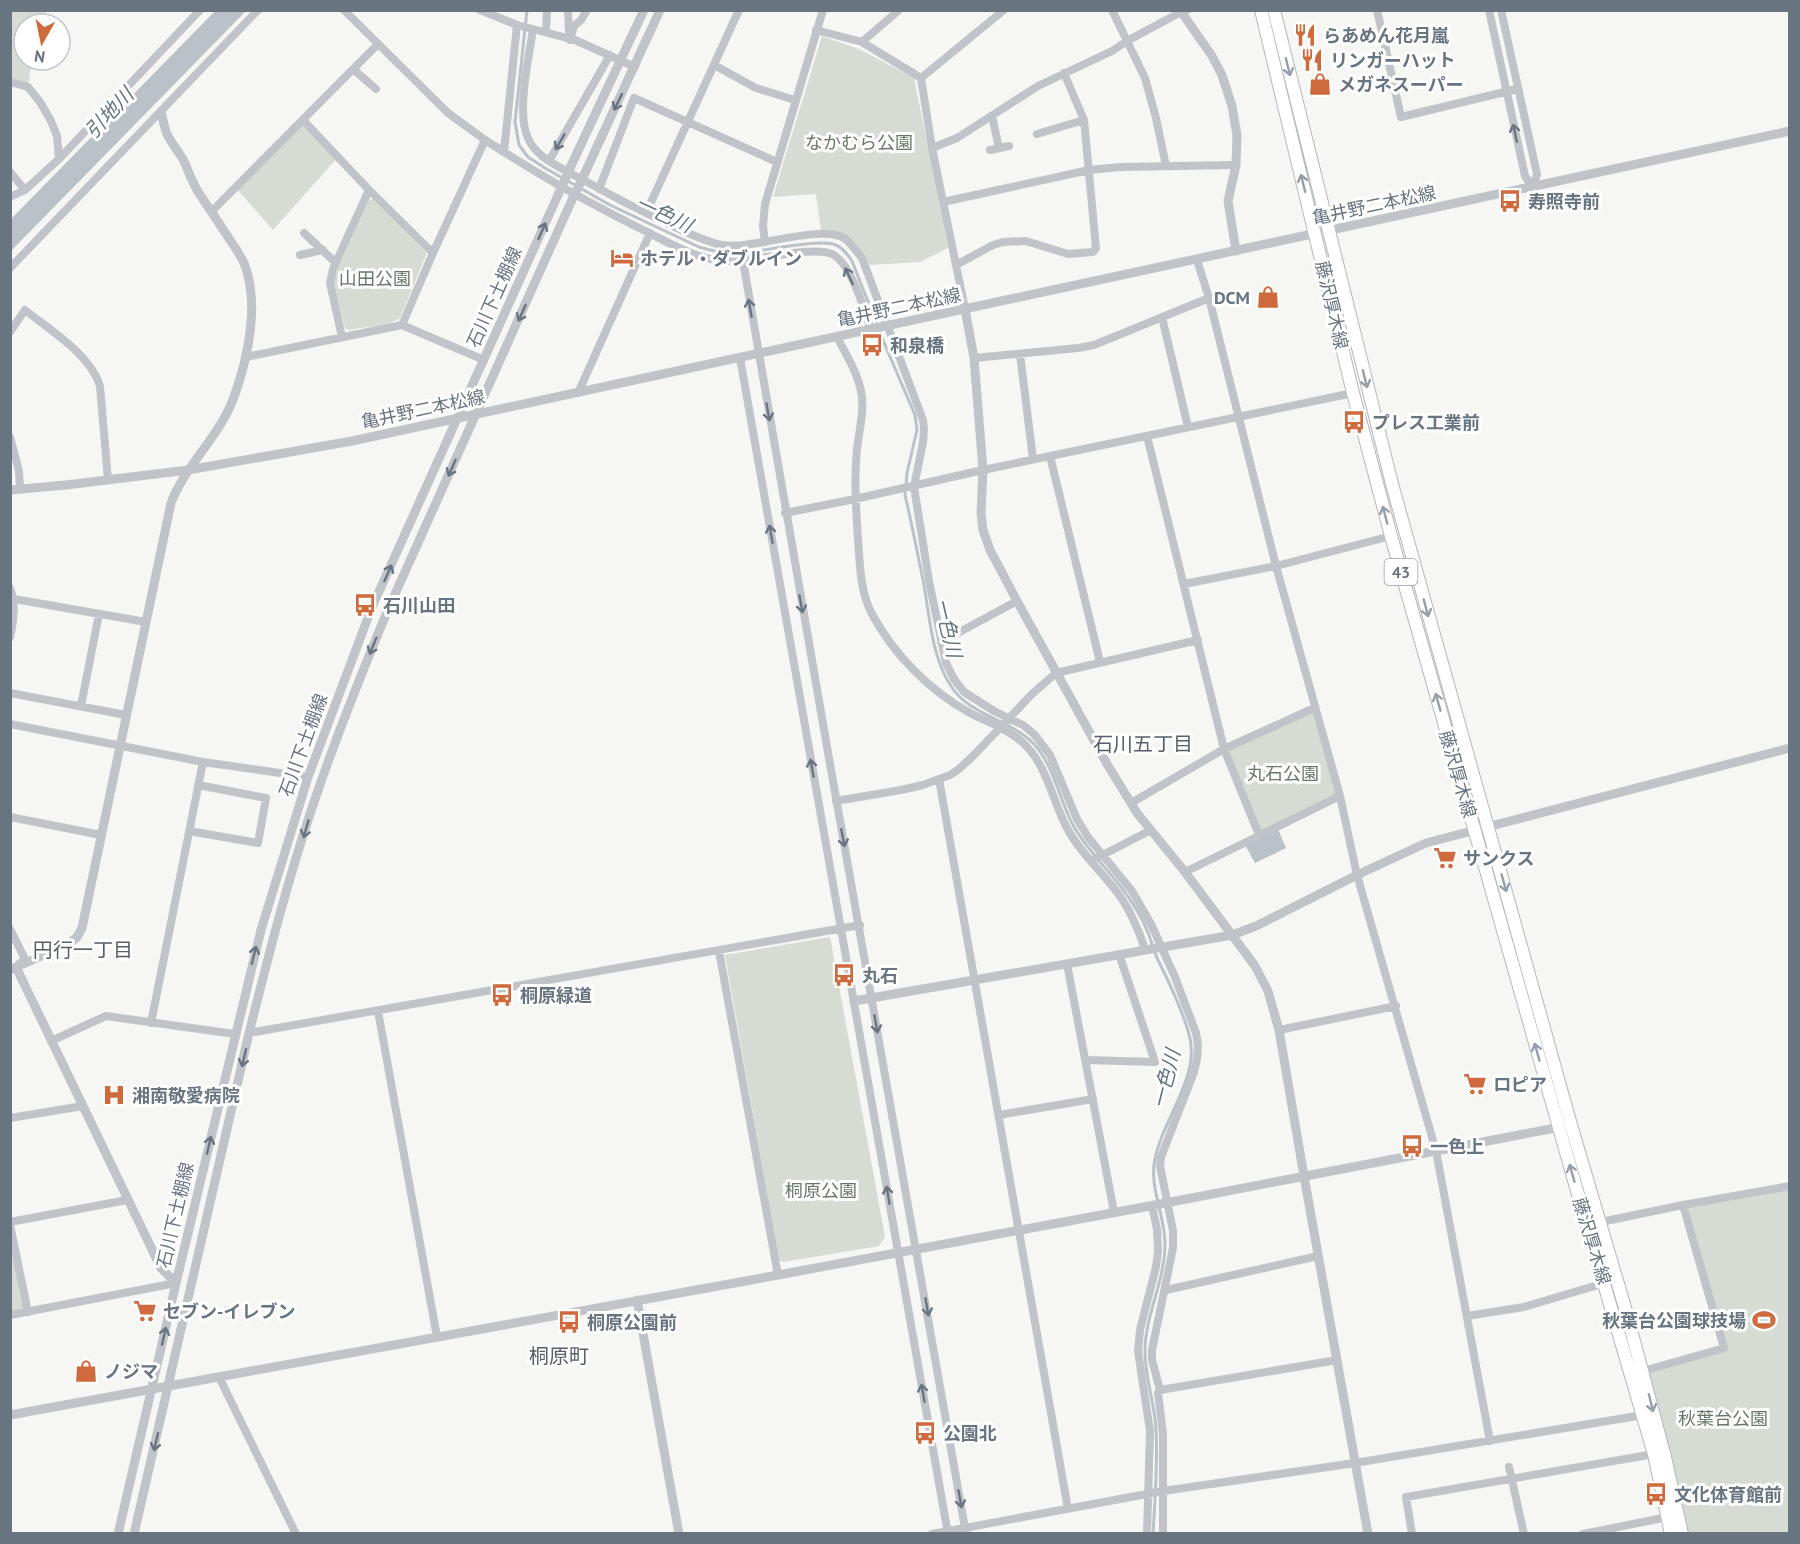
<svg xmlns="http://www.w3.org/2000/svg" width="1800" height="1544" viewBox="0 0 1800 1544" font-family="'PT Sans','Noto Sans JP',sans-serif">
	<style>
		.green { fill: #d6dbd3 }
		.water { fill: #bac2c7 }
		.lines { fill: none; stroke-linecap: round; stroke-linejoin: round }
		.stream { stroke: #bac2c7; stroke-width: 3 }
		.primary-casing { stroke: #b4b7bb; stroke-width: 14 }
		.minor { stroke: #c0c3c7; stroke-width: 8 }
		.tertiary { stroke: #c0c3c7; stroke-width: 9 }
		.primary { stroke: #fff; stroke-width: 12 }
		.tertiary-bridge { stroke: #c0c3c7; stroke-width: 9 }
		.oneway { stroke: #969ea7 }
		.oneway2 { stroke: #697481 }
		.labels { text-anchor: middle; dominant-baseline: central; stroke-width: 6; stroke-linejoin: round; paint-order: stroke }
		.shield { fill: #fff; stroke: #969ea7; stroke-width: 1.5 }
		.shield-label { font-size: 16px; font-weight: bold; fill: #697481 }
		.poi-label { font-size: 18px; font-weight: bold; fill: #697481; stroke: #fff; text-anchor: start }
		.park-label { font-size: 18px; fill: #697967; stroke: #fff }
		.street-label { font-size: 18px; fill: #697481; stroke: #fff }
		.water-label { font-size: 20px; font-style: italic; fill: #65757d; stroke: #fff }
		.neighbourhood-label { font-size: 20px; fill: #565e67; stroke: #fff }
	</style>
	<rect width="100%" height="100%" fill="#f6f6f4"/>
	<path class="green" d="M11,11H46L43,24H24V60H32L28,87L11,82Z
		M822,36L859,49L914,78L948,248L920,262L870,265C853,240 852,233 821,230L816,194L773,197Z
		M303,120L338,157L273,230L236,188Z
		M373,199L426,252V255L400,318C389,326 363,327 349,330L345,328L334,285L335,275L369,200Z
		M1314,708L1340,796L1259,835L1224,749Z
		M830,937L885,1237L879,1246L783,1262L779,1260L725,955Z
		M1789,1186V1533H1682L1643,1371L1724,1347L1683,1205Z
		M10,1225L28,1312L10,1315Z"/>
	<path class="water" d="M215,11H246L11,251V219Z
		M1277,827L1286,848L1255,863L1244,843Z"/>
	<g class="lines">
		<path class="stream" d="M527,10L515,122L519,145L528,157L545,168L610,205L699,247C712,251 725,254 739,253C761,252 819,238 836,245C843,248 848,255 852,261L885,345L915,415L917,430L907,473L905,495C912,525 918,555 924,585C930,619 932,660 953,689C970,714 1011,721 1033,743C1054,765 1059,799 1073,825C1088,852 1112,873 1129,898C1135,908 1142,917 1146,928C1151,938 1153,950 1158,960C1170,984 1182,1009 1189,1034C1202,1077 1159,1123 1154,1165C1151,1191 1165,1217 1165,1244C1165,1281 1145,1315 1145,1351C1145,1378 1155,1404 1156,1430C1158,1465 1155,1499 1153,1534"/>
		<g class="primary-casing">
			<path id="primary" d="M1261,10L1353,393L1391,536L1587,1226L1654,1454L1671,1534
				M1274,10L1392,484L1571,1125L1626,1311L1665,1457L1682,1534"/>
		</g>
		<path class="minor" d="M344,10L448,113L485,140L504,152
			M480,10L517,25L575,40L635,67
			M568,10L569,32
			M1112,10L1145,78L1156,118L1166,166
			M1377,10L1401,117L1517,89
			M1489,10L1525,176L1533,188
			M1501,10L1537,174L1533,188
			M517,25L504,152C549,181 595,206 643,230C668,242 695,259 724,261C751,263 813,245 832,254C852,264 864,310 871,330
			M533,29C529,57 516,113 528,138C531,145 536,151 542,156C555,166 570,173 585,181C612,196 639,210 666,223C684,231 703,241 722,245C753,250 819,224 844,238C851,243 856,251 862,258L923,420L924,430L923,442L914,487L929,581L946,663L954,679L964,692L994,711L1023,725L1034,734L1050,755L1077,819L1088,837L1132,891L1151,924L1175,977L1196,1033L1198,1045L1197,1059L1194,1072L1161,1157L1160,1166L1173,1231V1248L1152,1350V1360L1160,1390L1158,1393L1163,1434V1534
			M816,30L862,42L921,78L932,148L965,309
			M546,32L547,10
			M570,40L574,26L581,20L587,10
			M862,42L899,10
			M714,65L756,88L795,100
			M353,69L376,89
			M921,78L1004,10
			M10,82L28,87L40,102L51,121L57,136L59,159
			M992,116L999,148
			M303,120L369,190L433,253
			M1037,134L1084,120
			M932,148L957,138L1038,86L1112,51L1127,41L1181,12L1187,10
			M990,150L1009,146
			M549,161L610,55
			M10,172L25,190
			M599,189L634,98L777,162
			M10,197L25,190L59,159L200,10
			M943,202L1089,170L1121,167L1236,165
			M212,211L377,45
			M646,213L739,10
			M304,233L336,263
			M765,242L763,226L765,204L823,10
			M300,255L323,250
			M1197,260L1209,298L1276,566L1340,796L1357,875L1436,1151L1490,1441
			M743,261C814,686 893,1109 966,1534
			M956,265L993,245L1003,242L1026,241L1068,254L1093,252L1096,248L1084,120L1064,73
			M10,268L258,10
			M1162,317L1188,427
			M402,325L484,360
			M10,332L25,310C50,330 90,354 100,386L108,480
			M342,337L330,283L333,269L369,190
			M837,337C846,354 857,372 861,391C865,409 859,431 857,449C854,479 856,509 858,540C860,565 860,592 872,614C894,655 930,691 970,713C987,722 1006,728 1021,741C1047,763 1052,800 1067,828C1081,854 1103,873 1120,896C1131,912 1139,931 1145,949
			M1020,354L1033,459
			M246,357L402,325L433,253L485,140
			M740,358L948,1534
			M974,358L1078,348L1094,345L1209,298
			M578,393L650,233
			M1147,436L1224,749L1259,835
			M10,437L19,471L20,489
			M1050,456L1100,662
			M785,513L855,499L983,470L1353,393
			M1184,584L1276,566L1391,536
			M10,588C16,605 14,620 10,637
			M14,599L146,622
			M941,642L1017,601
			M10,693L126,715
			M81,706L99,614
			M10,724L203,762L308,777
			M939,779L1068,1509
			M836,801L901,790L923,785L950,775L959,769L974,755L1032,694L1056,673L1198,640
			M1131,803L1224,749L1314,708
			M10,817L101,835
			M189,831L258,843L266,798L198,785
			M1091,861L1151,830
			M1185,872L1340,796
			M10,929L25,959L19,964
			M719,951L778,1275
			M1067,964L1114,1212
			M378,1011L437,1337
			M151,1023L203,762
			M1279,1030L1396,1006
			M249,1033L860,925
			M51,1041L106,1016L235,1034
			M1085,1060L1155,1062L1119,954
			M999,1115L1093,1099
			M10,1118L83,1106
			M10,1222L127,1200
			M1596,1223L1683,1205L1790,1186
			M10,1225L28,1312
			M1166,1290L1318,1256
			M10,1315L176,1283
			M1467,1316L1524,1307L1605,1283
			M1643,1371L1724,1348L1683,1205
			M219,1377L296,1534
			M1160,1390L1337,1360
			M1509,1467L1524,1534
			M932,1534L1163,1491L1355,1463L1643,1415
			M1147,1534L1150,1431L1138,1351L1140,1330L1156,1267L1158,1251L1157,1229L1152,1206
			M1412,1534L1406,1497L1654,1454
			M1583,1534L1668,1517"/>
		<path class="tertiary" d="M1180,10L1212,56L1222,75L1232,106L1237,135L1236,165L1228,201L1236,251
			M570,168L644,10
			M584,175L660,10
			M965,309L974,358L983,470L981,513L983,530L990,550L1017,601L1107,764L1137,813L1185,872L1232,935L1255,966L1268,991L1279,1030L1304,1176L1368,1534
			M10,490L66,485L188,470L352,441L1790,131
			M16,967L161,1268L176,1283
			M10,970L70,943L77,937L82,928L171,503C186,464 220,436 234,397C248,358 260,303 244,263C240,255 235,247 230,240C219,223 208,207 197,190C192,181 188,171 184,161C179,152 172,144 167,134C164,127 163,119 161,112
			M854,1001L1232,935L1256,926L1357,875L1426,843L1790,748
			M637,1300L679,1534
			M10,1415L778,1275L1155,1205L1571,1125
			M118,1534L176,1283L261,930L308,777L372,607L558,195
			M134,1534L249,1033C268,958 287,882 312,808C334,742 360,677 387,612L571,202"/>
		<use href="#primary" class="primary"/>
		<path class="tertiary-bridge" d="M558,195L570,168
			M571,202L584,175"/>
	</g>
	<defs><path id="oneway-shaft" d="M-6 0H5M1.5-3L5.5 0L1.5 3" fill="none" stroke-width="1.6" stroke-linecap="round" stroke-linejoin="round" transform="scale(1.5)"/></defs>
	<g class="oneway">
		<use href="#oneway-shaft" transform="translate(1288 67) rotate(76)"/>
		<use href="#oneway-shaft" transform="translate(1303 183) rotate(-104)"/>
		<use href="#oneway-shaft" transform="translate(1365 379) rotate(76)"/>
		<use href="#oneway-shaft" transform="translate(1385 515) rotate(-105)"/>
		<use href="#oneway-shaft" transform="translate(1426 608) rotate(75)"/>
		<use href="#oneway-shaft" transform="translate(1438 702) rotate(-106)"/>
		<use href="#oneway-shaft" transform="translate(1504 883) rotate(74)"/>
		<use href="#oneway-shaft" transform="translate(1537 1052) rotate(-106)"/>
		<use href="#oneway-shaft" transform="translate(1572 1173) rotate(-106)"/>
		<use href="#oneway-shaft" transform="translate(1651 1403) rotate(76)"/>
	</g>
	<g class="oneway2">
		<use href="#oneway-shaft" transform="translate(618 102) rotate(116)"/>
		<use href="#oneway-shaft" transform="translate(1515 133) rotate(-102)"/>
		<use href="#oneway-shaft" transform="translate(560 142) rotate(120)"/>
		<use href="#oneway-shaft" transform="translate(542 231) rotate(-66)"/>
		<use href="#oneway-shaft" transform="translate(849 276) rotate(-115)"/>
		<use href="#oneway-shaft" transform="translate(750 308) rotate(-100)"/>
		<use href="#oneway-shaft" transform="translate(522 313) rotate(114)"/>
		<use href="#oneway-shaft" transform="translate(768 412) rotate(80)"/>
		<use href="#oneway-shaft" transform="translate(452 468) rotate(114)"/>
		<use href="#oneway-shaft" transform="translate(771 534) rotate(-100)"/>
		<use href="#oneway-shaft" transform="translate(388 573) rotate(-66)"/>
		<use href="#oneway-shaft" transform="translate(801 604) rotate(80)"/>
		<use href="#oneway-shaft" transform="translate(373 646) rotate(112)"/>
		<use href="#oneway-shaft" transform="translate(812 768) rotate(-100)"/>
		<use href="#oneway-shaft" transform="translate(306 829) rotate(106)"/>
		<use href="#oneway-shaft" transform="translate(843 838) rotate(79)"/>
		<use href="#oneway-shaft" transform="translate(254 955) rotate(-76)"/>
		<use href="#oneway-shaft" transform="translate(876 1024) rotate(80)"/>
		<use href="#oneway-shaft" transform="translate(244 1058) rotate(103)"/>
		<use href="#oneway-shaft" transform="translate(209 1145) rotate(-77)"/>
		<use href="#oneway-shaft" transform="translate(888 1195) rotate(-100)"/>
		<use href="#oneway-shaft" transform="translate(927 1307) rotate(80)"/>
		<use href="#oneway-shaft" transform="translate(164 1336) rotate(-77)"/>
		<use href="#oneway-shaft" transform="translate(923 1393) rotate(-100)"/>
		<use href="#oneway-shaft" transform="translate(156 1442) rotate(103)"/>
		<use href="#oneway-shaft" transform="translate(960 1499) rotate(80)"/>
	</g>
	<defs>
		<g id="restaurant-bare" transform="scale(1.8)"><path d="M-5-6h1v4h1v-4h1v4h1v-4h1v5L-1.5 .5V6h-2V.5L-5-1ZM5-6V6H3V1.5H1.5Q1.5-4 5-6Z" fill="#ce6a3c" stroke="#fff" stroke-width="2.5" paint-order="stroke"/></g>
		<g id="shop-bare" transform="scale(1.8)"><path d="M-5-2.5h2.3a2.7 3.5 0 0 1 5.4 0H5L5.5 6h-11ZM-1.5-2.5h3a1.5 2.3 0 0 0-3 0Z" fill="#ce6a3c" stroke="#fff" stroke-width="2.5" paint-order="stroke"/></g>
		<g id="bus-bare" transform="scale(1.8)"><path d="M-5-6H5V4H4V6H2V4H-2V6H-4V4H-5ZM-3.5-4V0h7V-4ZM-3.5 1.2v1.5H-2V1.2ZM2 1.2v1.5H3.5V1.2Z" fill="#ce6a3c" stroke="#fff" stroke-width="2.5" paint-order="stroke"/></g>
		<g id="hotel-bare" transform="scale(1.8)"><path d="M-6-4.5h1.5V1H6V5H4.5V3h-9V5H-6ZM-4 0a1.8 1.8 0 1 1 3.6 0ZM.5 0V-2.5h3Q6-2.5 6 0Z" fill="#ce6a3c" stroke="#fff" stroke-width="2.5" paint-order="stroke"/></g>
		<g id="supermarket-bare" transform="scale(1.8)"><path d="M-6-5.5h2.5l.6 2H6L4.5 2H-2.5L-4.4-4H-6ZM-1.5 3.2a1.3 1.3 0 1 0 .1 0ZM3 3.2a1.3 1.3 0 1 0 .1 0Z" fill="#ce6a3c" stroke="#fff" stroke-width="2.5" paint-order="stroke"/></g>
		<g id="hospital-bare" transform="scale(1.8)"><path d="M-5-5h3v3.5h4V-5h3V5h-3V1.5h-4V5h-3Z" fill="#ce6a3c" stroke="#fff" stroke-width="2.5" paint-order="stroke"/></g>
		<g id="stadium-bare" transform="scale(1.8)"><path d="M0-5a6.5 5 0 1 0 0 10a6.5 5 0 1 0 0-10ZM-3.5-1.8h7v3.6h-7Z" fill="#ce6a3c" stroke="#fff" stroke-width="2.5" paint-order="stroke"/></g>
	</defs>
	<g fill-rule="evenodd">
		<use href="#restaurant-bare" x="1305" y="35"/>
		<use href="#restaurant-bare" x="1312" y="60"/>
		<use href="#shop-bare" x="1320" y="84"/>
		<use href="#bus-bare" x="1510" y="201"/>
		<use href="#hotel-bare" x="622" y="258"/>
		<use href="#shop-bare" x="1268" y="297"/>
		<use href="#bus-bare" x="872" y="345"/>
		<use href="#bus-bare" x="1354" y="422"/>
		<use href="#bus-bare" x="365" y="605"/>
		<use href="#supermarket-bare" x="1445" y="858"/>
		<use href="#bus-bare" x="844" y="975"/>
		<use href="#bus-bare" x="502" y="995"/>
		<use href="#supermarket-bare" x="1475" y="1084"/>
		<use href="#hospital-bare" x="114" y="1095"/>
		<use href="#bus-bare" x="1412" y="1146"/>
		<use href="#supermarket-bare" x="145" y="1311"/>
		<use href="#stadium-bare" x="1764" y="1320"/>
		<use href="#bus-bare" x="569" y="1322"/>
		<use href="#shop-bare" x="86" y="1371"/>
		<use href="#bus-bare" x="925" y="1433"/>
		<use href="#bus-bare" x="1656" y="1494"/>
	</g>
	<g class="labels">
		<rect class="shield" x="1384.5" y="559" width="33" height="26" rx="4.5"/>
		<g class="shield-label">
			<text x="1401" y="572">43</text>
		</g>
		<g class="poi-label">
			<text x="1323" y="35">らあめん花月嵐</text>
			<text x="1330" y="60">リンガーハット</text>
			<text x="1338" y="84">メガネスーパー</text>
			<text x="1528" y="201">寿照寺前</text>
			<text x="640" y="258">ホテル・ダブルイン</text>
			<text x="1250" y="297" text-anchor="end">DCM</text>
			<text x="890" y="345">和泉橋</text>
			<text x="1372" y="422">プレス工業前</text>
			<text x="383" y="605">石川山田</text>
			<text x="1463" y="858">サンクス</text>
			<text x="862" y="975">丸石</text>
			<text x="520" y="995">桐原緑道</text>
			<text x="1493" y="1084">ロピア</text>
			<text x="132" y="1095">湘南敬愛病院</text>
			<text x="1430" y="1146">一色上</text>
			<text x="163" y="1311">セブン-イレブン</text>
			<text x="1746" y="1320" text-anchor="end">秋葉台公園球技場</text>
			<text x="587" y="1322">桐原公園前</text>
			<text x="104" y="1371">ノジマ</text>
			<text x="943" y="1433">公園北</text>
			<text x="1674" y="1494">文化体育館前</text>
		</g>
		<g class="park-label">
			<text x="859" y="142">なかむら公園</text>
			<text x="375" y="278">山田公園</text>
			<text x="1283" y="773">丸石公園</text>
			<text x="821" y="1190">桐原公園</text>
			<text x="1723" y="1418">秋葉台公園</text>
		</g>
		<g class="street-label">
			<text transform="translate(1374 205) rotate(-12)">亀井野二本松線</text>
			<text transform="translate(494 297) rotate(-66)">石川下土棚線</text>
			<text transform="translate(1332 305) rotate(77)">藤沢厚木線</text>
			<text transform="translate(899 307) rotate(-12)">亀井野二本松線</text>
			<text transform="translate(423 409) rotate(-12)">亀井野二本松線</text>
			<text transform="translate(303 745) rotate(-70)">石川下土棚線</text>
			<text transform="translate(1458 774) rotate(74)">藤沢厚木線</text>
			<text transform="translate(175 1215) rotate(-77)">石川下土棚線</text>
			<text transform="translate(1592 1241) rotate(73)">藤沢厚木線</text>
		</g>
		<g class="water-label">
			<text transform="translate(109 113) rotate(-47)">引地川</text>
			<text transform="translate(664 214) rotate(25)">一色川</text>
			<text transform="translate(948 628) rotate(77)">一色川</text>
			<text transform="translate(1166 1079) rotate(-76)">一色川</text>
		</g>
		<g class="neighbourhood-label">
			<text x="1143" y="744">石川五丁目</text>
			<text x="83" y="950">円行一丁目</text>
			<text x="559" y="1356">桐原町</text>
		</g>
	</g>
	<rect width="1800" height="1544" fill="none" stroke="#697481" stroke-width="24"/>
	<g transform="translate(42 42) rotate(189)"><circle r="28" fill="#ffffff" stroke="#c3c7cd" stroke-width="1.5"/>
	<path d="M0-4.5L10 22L0 15L-10 22Z" fill="#ce6a3c"/>
	<text y="-9" font-size="16" font-weight="bold" text-anchor="middle" fill="#697481">N</text>
	</g>
</svg>
